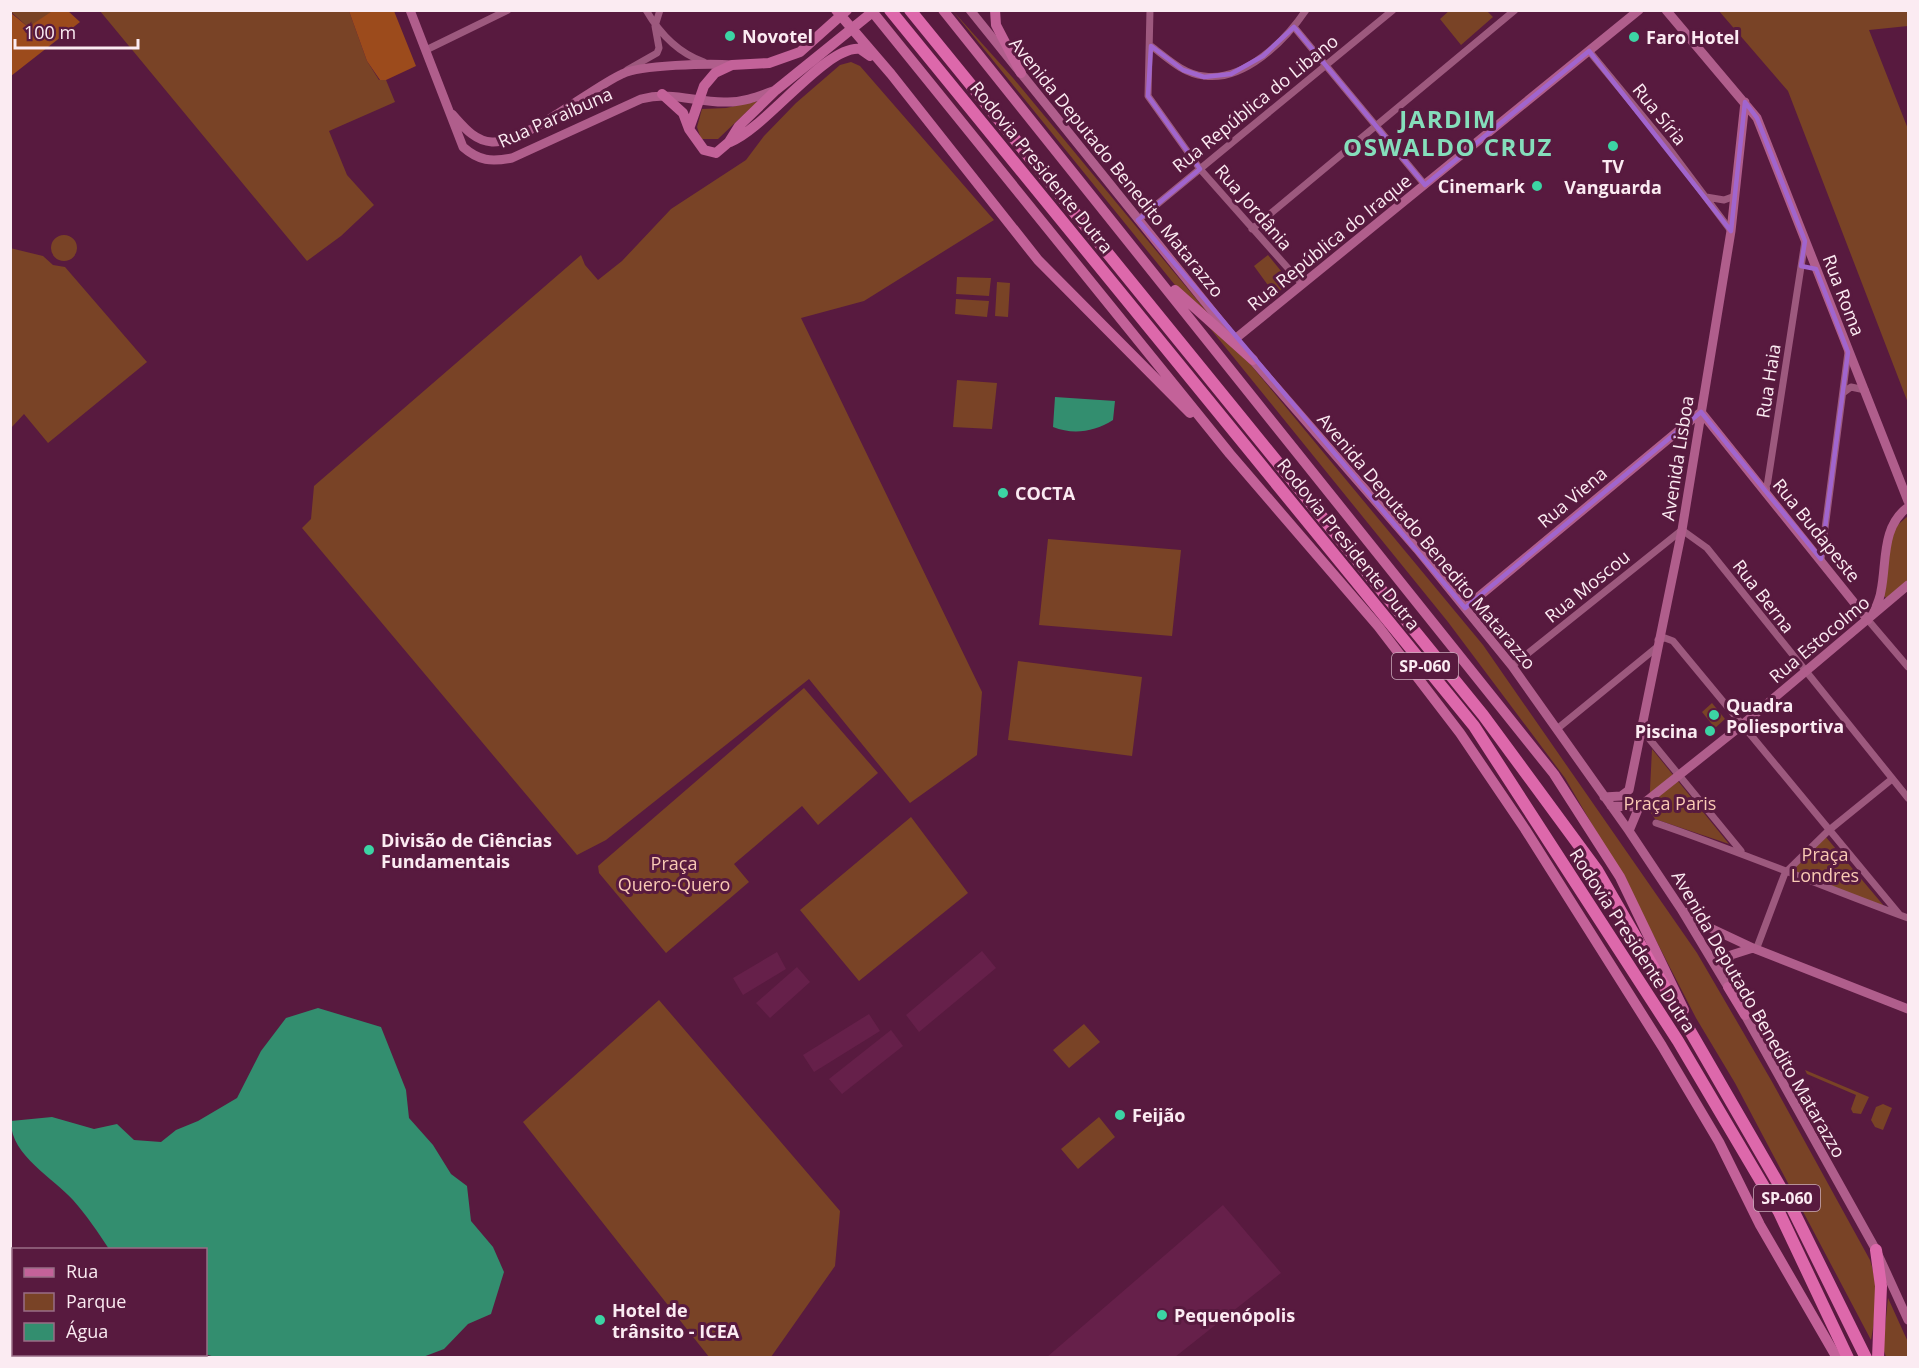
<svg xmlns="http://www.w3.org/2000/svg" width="1919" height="1368" viewBox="0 0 1919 1368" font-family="'Open Sans',sans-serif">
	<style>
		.built { fill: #66204a }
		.green { fill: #794326 }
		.forest { fill: #9c4b1c }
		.water { fill: #338e6f }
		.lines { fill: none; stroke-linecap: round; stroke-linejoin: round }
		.street { stroke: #9d597e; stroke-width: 7 }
		.secondary { stroke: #b05e8c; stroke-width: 9 }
		.primary { stroke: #c36299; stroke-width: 10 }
		.highway { stroke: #dd68ab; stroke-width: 12 }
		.marked { fill: none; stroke: #a165ce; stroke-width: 4.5; stroke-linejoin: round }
		.poi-dot { fill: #3cd4a4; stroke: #581a3f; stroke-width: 2 }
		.labels { text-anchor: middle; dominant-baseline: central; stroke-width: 6; stroke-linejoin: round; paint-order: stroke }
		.shield { fill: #581a3f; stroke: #caacbc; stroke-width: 1.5 }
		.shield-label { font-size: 16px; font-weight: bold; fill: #fbebf2 }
		.poi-label { font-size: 18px; font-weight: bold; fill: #fbebf2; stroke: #581a3f; text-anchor: start }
		.street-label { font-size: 18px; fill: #fbebf2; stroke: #581a3f }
		.park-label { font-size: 18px; fill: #f9cab4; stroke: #581a3f }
		.district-label { font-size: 24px; font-weight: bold; letter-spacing: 1.5px; fill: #85debb; stroke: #581a3f }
	</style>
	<rect width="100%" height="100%" fill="#581a3f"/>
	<path class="built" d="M982,951L996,968L919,1032L906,1015Z
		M777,952L786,969L743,995L733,978Z
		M797,967L810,982L770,1018L756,1003Z
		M869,1014L880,1031L814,1072L803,1055Z
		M891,1030L903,1046L842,1094L829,1079Z
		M1223,1205L1281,1273L1175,1357H1047Z"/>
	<path class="green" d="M1450,10L1487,11L1493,17L1461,45L1440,19Z
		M10,11H54L28,27Z
		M100,11H349L367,61L379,80H386L395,102L329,131L347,175L374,205L341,236L307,261Z
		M953,11L1013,78L1483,645L1697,953L1771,1080L1870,1260C1879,1287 1876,1312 1871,1340L1735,1083L1696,1018L1628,886L1565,778L1448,622Z
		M1719,11H1908V26L1869,30L1908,129V403L1788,91Z
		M851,62L860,66L994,220L864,301L801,318L982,692L977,755L910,803L809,679L606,840L577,855L302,528L311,519L314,486L581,255L585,265L598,280L622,261L671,209L746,160L764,136L796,103L840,65Z
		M758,101L718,139H701L697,127L702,109L726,108Z
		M51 248a13 13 0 1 1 26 0a13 13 0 1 1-26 0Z
		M10,248L43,256L53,265L65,267L147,362L48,443L24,414L11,428Z
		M1268,255L1290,282L1275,295L1254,266Z
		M957,277L991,278L989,296L956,294Z
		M997,282L1010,283L1008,317L995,316Z
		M956,299L989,301L987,317L955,314Z
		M957,380L997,383L992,429L953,427Z
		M1908,516V582L1888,600L1884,596L1885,569L1893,529Z
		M1048,539L1181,550L1172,636L1039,625Z
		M1018,661L1142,677L1132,756L1008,740Z
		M804,688L878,773L818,825L802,806L734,864L749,882L666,953L599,873L598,866Z
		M1712,703L1725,719L1715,728L1702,712Z
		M1652,749L1729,844L1655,819L1649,810Z
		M911,817L968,893L859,981L800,910Z
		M1825,836L1884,906L1790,873Z
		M659,1000L840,1211L835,1266L771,1357H709L523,1122Z
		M1084,1024L1100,1042L1069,1068L1053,1050Z
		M1805,1070L1869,1097L1861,1114L1853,1113L1851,1109L1856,1095L1807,1074Z
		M1883,1104L1892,1108L1883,1130L1875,1127L1871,1120L1876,1107Z
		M1099,1117L1115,1137L1078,1169L1061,1149Z
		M1888,1298L1908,1342V1357H1886L1883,1348Z"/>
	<path class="forest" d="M54,10L68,11L80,22L11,76V13L28,27Z
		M349,11H394L416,66L386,80H380L367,61Z"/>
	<path class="water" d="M1055,397L1115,401L1113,420C1094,432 1073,435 1053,427Z
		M318,1008L381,1027L406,1090L409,1118L433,1145L451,1174L467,1186L471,1221L493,1247L504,1272L491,1314L468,1324L444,1349L423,1357L218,1358L205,1354L206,1250L109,1249C98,1232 87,1216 73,1200C54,1178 10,1155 11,1121L52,1117L94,1129L117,1124L134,1140L161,1142L176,1130L198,1121L237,1098L261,1051L286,1018Z"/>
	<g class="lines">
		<path class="street" d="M646,10C660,34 678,53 704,62
			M1150,10L1148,96L1200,169L1302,284
			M1294,27L1425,185
			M1151,46C1167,58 1183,74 1204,76C1244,82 1285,41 1306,10
			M426,50L508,10
			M1589,51L1668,147L1731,231
			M627,70L657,53L659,48L655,26L660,10
			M1706,197L1724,200L1735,196
			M1138,220L1393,10
			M1252,229L1515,10
			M1843,393L1851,387L1865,390
			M1766,493L1805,241
			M1821,559L1848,352
			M1868,620L1908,667
			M1658,640L1665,638L1673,641L1899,914
			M1512,666L1682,530L1707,548L1908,798
			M1557,729L1656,648
			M1642,730L1741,851
			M1656,823C1741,852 1824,887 1908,918
			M1756,950L1785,873L1828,831L1892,779"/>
		<path class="secondary" d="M410,10L463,147C479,161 491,162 512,158L641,99C672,91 694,102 724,102C741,103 757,97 773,91
			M970,10L1233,337
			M1666,10L1757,118L1908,501
			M452,114C463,126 474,141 492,142C524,144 591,88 622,74C640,65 710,63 732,65
			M1235,339L1639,10
			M1250,357L1417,549L1512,666L1629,831L1681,909L1728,987
			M1701,412L1868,620
			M1465,608L1701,412
			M1873,614C1876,607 1880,599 1881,591C1887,562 1881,527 1908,507
			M1604,797L1621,796L1629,790L1682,530L1731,231L1745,102
			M1611,806L1639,807
			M1629,831L1639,807L1742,725L1908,585
			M1685,912L1704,925L1753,948L1908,1009
			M1727,982L1726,963L1731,955L1753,948
			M1745,1015L1876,1250L1908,1320"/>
		<path class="primary" d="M836,10L891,74L1038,260L1190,413
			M847,10L800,52L769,63L732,65L715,73L704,86L689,129L704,150L716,153L729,142L739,126L776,90L875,10
			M871,10L1230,454L1378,626L1460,733L1525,829L1662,1046L1719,1142L1760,1225L1837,1358
			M943,10L1554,774L1620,877L1684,1010
			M995,10L996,25L1021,73
			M662,94L683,113L689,129
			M730,142C766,128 826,45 860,49L870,56
			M1175,290L1253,360
			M1728,987L1745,1015"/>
		<path class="highway" d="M890,10L1474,726L1678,1041L1779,1212L1848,1358
			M910,10L1483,715L1597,870L1789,1202L1866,1358
			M1876,1250L1881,1286L1878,1358"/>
	</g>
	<path class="marked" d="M1294,27L1425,185L1589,51L1731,231L1745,102L1757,118L1805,241L1801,266L1816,269L1848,352L1821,559L1701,412L1465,608L1138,220L1200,169L1148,96L1151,46L1183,70L1204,77L1231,74L1263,56Z"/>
	<g class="poi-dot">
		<circle cx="730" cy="36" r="6"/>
		<circle cx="1634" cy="37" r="6"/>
		<circle cx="1613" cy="146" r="6"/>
		<circle cx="1537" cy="186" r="6"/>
		<circle cx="1003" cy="493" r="6"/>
		<circle cx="1714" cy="715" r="6"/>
		<circle cx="1710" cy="731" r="6"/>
		<circle cx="369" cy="850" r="6"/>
		<circle cx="1120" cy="1115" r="6"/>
		<circle cx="1162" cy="1315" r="6"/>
		<circle cx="600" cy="1320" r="6"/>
	</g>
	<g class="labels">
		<g class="shield">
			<rect x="1392" y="653" width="66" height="26" rx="4.5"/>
			<rect x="1754" y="1185" width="66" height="26" rx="4.5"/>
		</g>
		<g class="shield-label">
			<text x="1425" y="666">SP-060</text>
			<text x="1787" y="1198">SP-060</text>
		</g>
		<g class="poi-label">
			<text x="742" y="36">Novotel</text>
			<text x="1646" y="37">Faro Hotel</text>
			<text x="1613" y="166" text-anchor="middle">TV<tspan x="1613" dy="21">Vanguarda</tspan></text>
			<text x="1525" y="186" text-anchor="end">Cinemark</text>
			<text x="1015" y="493">COCTA</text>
			<text x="1726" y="705">Quadra<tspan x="1726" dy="21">Poliesportiva</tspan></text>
			<text x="1698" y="731" text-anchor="end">Piscina</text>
			<text x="381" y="840">Divisão de Ciências<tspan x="381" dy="21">Fundamentais</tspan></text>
			<text x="1132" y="1115">Feijão</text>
			<text x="612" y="1310">Hotel de<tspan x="612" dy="21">trânsito - ICEA</tspan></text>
			<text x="1174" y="1315">Pequenópolis</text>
		</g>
		<g class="street-label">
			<text transform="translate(1255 103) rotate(-39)">Rua República do Libano</text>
			<text transform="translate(1660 114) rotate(51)">Rua Síria</text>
			<text transform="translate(555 117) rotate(-24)">Rua Paraibuna</text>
			<text transform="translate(1042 167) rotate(51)">Rodovia Presidente Dutra</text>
			<text transform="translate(1117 167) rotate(51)">Avenida Deputado Benedito Matarazzo</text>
			<text transform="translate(1254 207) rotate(49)">Rua Jordânia</text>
			<text transform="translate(1329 242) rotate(-39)">Rua República do Iraque</text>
			<text transform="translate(1844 295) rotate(69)">Rua Roma</text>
			<text transform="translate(1768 381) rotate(-81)">Rua Haia</text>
			<text transform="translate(1677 458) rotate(-81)">Avenida Lisboa</text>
			<text transform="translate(1572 497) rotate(-40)">Rua Viena</text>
			<text transform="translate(1817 530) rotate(51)">Rua Budapeste</text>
			<text transform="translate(1427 541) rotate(50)">Avenida Deputado Benedito Matarazzo</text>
			<text transform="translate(1349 544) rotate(51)">Rodovia Presidente Dutra</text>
			<text transform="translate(1587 586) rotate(-39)">Rua Moscou</text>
			<text transform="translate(1764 596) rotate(52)">Rua Berna</text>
			<text transform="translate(1819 639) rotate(-40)">Rua Estocolmo</text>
			<text transform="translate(1633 940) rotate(57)">Rodovia Presidente Dutra</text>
			<text transform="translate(1759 1014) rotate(60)">Avenida Deputado Benedito Matarazzo</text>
		</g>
		<g class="park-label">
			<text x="1670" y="803">Praça Paris</text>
			<text x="1825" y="854">Praça<tspan x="1825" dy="21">Londres</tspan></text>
			<text x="674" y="863">Praça<tspan x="674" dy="21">Quero-Quero</tspan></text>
		</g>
		<g class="district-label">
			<text x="1448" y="118">JARDIM<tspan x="1448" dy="28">OSWALDO CRUZ</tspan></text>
		</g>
	</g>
	<rect width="1919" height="1368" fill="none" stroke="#fbebf2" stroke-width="24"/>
	<rect x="12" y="1248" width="195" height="108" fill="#581a3f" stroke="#996e87" stroke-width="1.5"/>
	<rect x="24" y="1268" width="30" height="9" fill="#c36299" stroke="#996e87" stroke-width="1.5"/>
	<text x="66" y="1278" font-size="18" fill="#fbebf2">Rua</text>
	<rect x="24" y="1293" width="30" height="18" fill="#794326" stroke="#996e87" stroke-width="1.5"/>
	<text x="66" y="1308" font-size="18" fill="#fbebf2">Parque</text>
	<rect x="24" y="1323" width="30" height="18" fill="#338e6f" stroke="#996e87" stroke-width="1.5"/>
	<text x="66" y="1338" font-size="18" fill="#fbebf2">Água</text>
	<path d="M15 39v9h123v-9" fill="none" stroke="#fbebf2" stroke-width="3"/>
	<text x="24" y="39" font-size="18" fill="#fbebf2" stroke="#581a3f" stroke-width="4.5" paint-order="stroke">100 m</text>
</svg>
